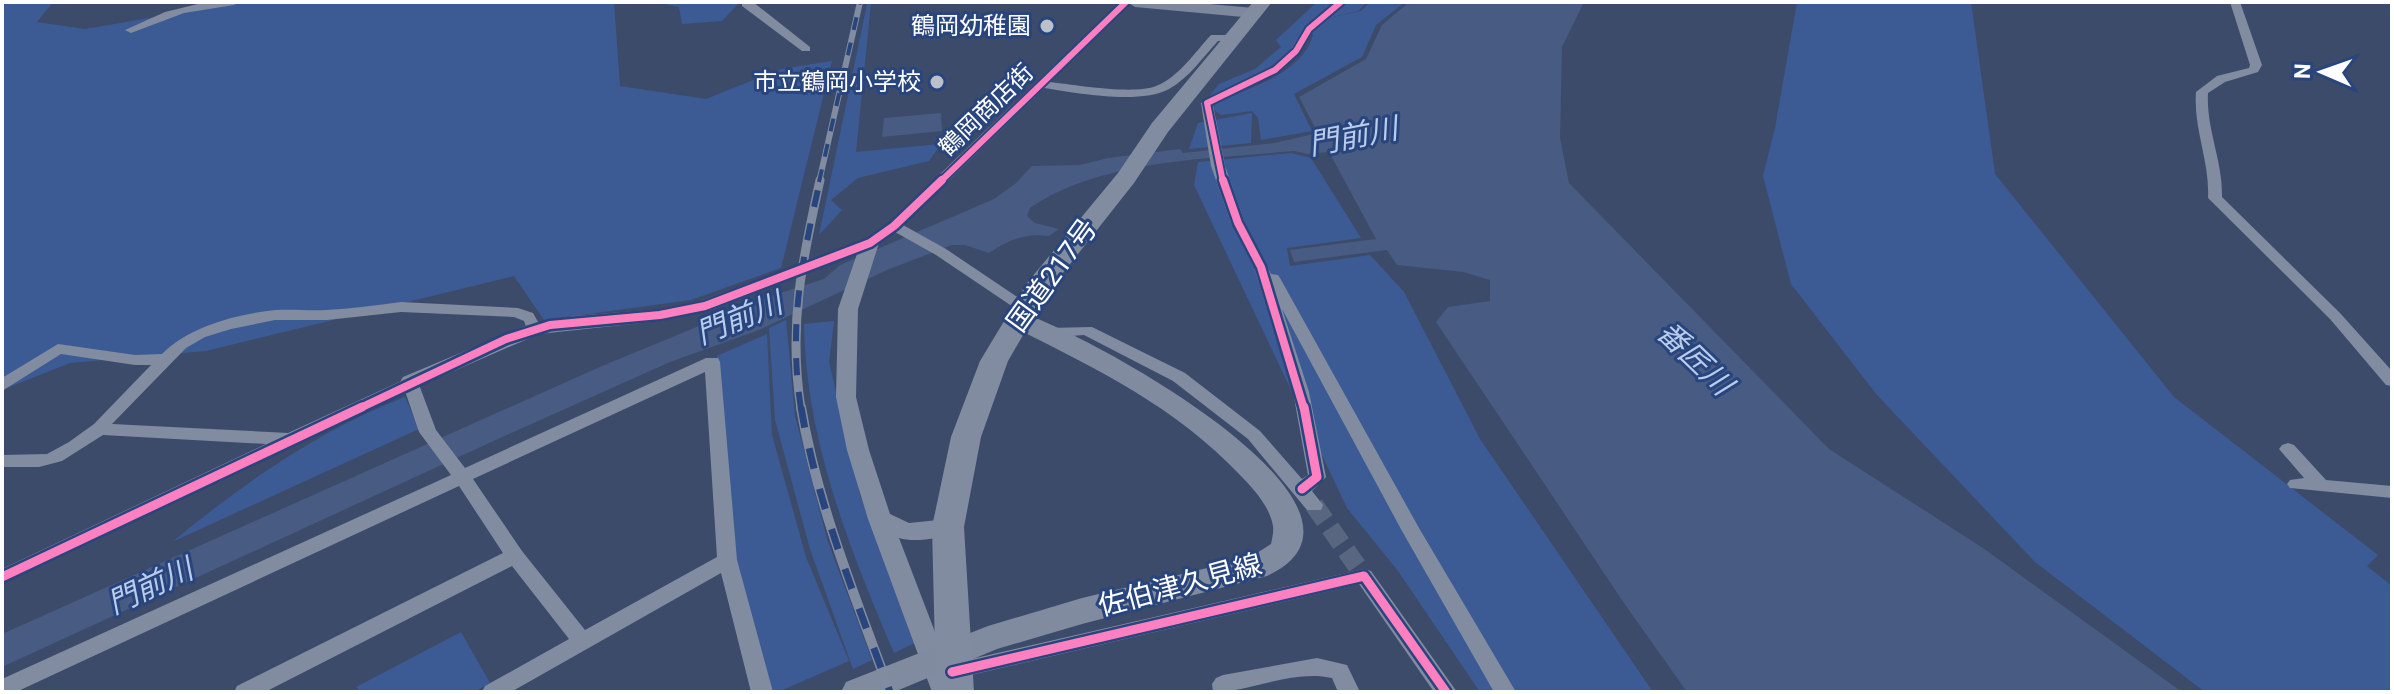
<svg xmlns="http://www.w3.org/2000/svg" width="2394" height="694" viewBox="0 0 2394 694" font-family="Roboto,'Noto Sans JP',sans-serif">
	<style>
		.green { fill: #3c5b94 }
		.water { fill: #475b83 }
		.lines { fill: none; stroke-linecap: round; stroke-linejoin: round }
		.minor-tunnel { stroke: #596680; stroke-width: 19; stroke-dasharray: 19 9; stroke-linecap: butt }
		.minor { fill: #818ca1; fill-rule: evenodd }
		.tertiary { fill: #818ca1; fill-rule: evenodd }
		.secondary { fill: #7d879d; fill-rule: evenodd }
		.primary { fill: #808ba0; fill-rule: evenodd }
		.trunk { fill: #818ca0; fill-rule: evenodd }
		.rail-far2-casing { stroke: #828ca0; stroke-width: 6 }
		.rail-far1-casing { stroke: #828ca0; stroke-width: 9 }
		.rail-casing { stroke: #828ca0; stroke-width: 10 }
		.rail-far2 { stroke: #28457e; stroke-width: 4; stroke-dasharray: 13; stroke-linecap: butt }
		.rail-far1 { stroke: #28457e; stroke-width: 6; stroke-dasharray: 17; stroke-linecap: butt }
		.rail { stroke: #28457e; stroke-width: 7; stroke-dasharray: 21; stroke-linecap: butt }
		.cycleway-far2-casing { stroke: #28457e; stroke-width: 10 }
		.cycleway-far1-casing { stroke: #28457e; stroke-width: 13 }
		.cycleway-casing { stroke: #28457e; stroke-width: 14 }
		.cycleway-far2 { stroke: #ff80c0; stroke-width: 6 }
		.cycleway-far1 { stroke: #ff80c0; stroke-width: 8 }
		.cycleway { stroke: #ff80c0; stroke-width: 9 }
		.poi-dot { fill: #bbc0cb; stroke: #28457e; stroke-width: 3 }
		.labels { text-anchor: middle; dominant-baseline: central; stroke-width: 6; stroke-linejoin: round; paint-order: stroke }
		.far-poi-label { font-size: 24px; fill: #fff; stroke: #28457e; text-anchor: end }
		.far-street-label { font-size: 24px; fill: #fff; stroke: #28457e }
		.street-label { font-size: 28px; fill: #fff; stroke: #28457e }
		.water-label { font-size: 30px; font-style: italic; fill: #b9ccec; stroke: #28457e }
	</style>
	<rect width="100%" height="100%" fill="#3c4b6a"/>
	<path class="green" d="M2,2H53L37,22L85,29L243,2H614L620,86L706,99L781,69L832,61L781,268L691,300L544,320L514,276L206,351L70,363L2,390Z
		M655,2H738L739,3L722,21L682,24L679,7Z
		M1317,2H1367L1358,11L1324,19L1361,11L1370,2H1405L1376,25L1362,57L1294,94L1312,131L1261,140L1258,118L1252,111L1221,115L1214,110L1215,103C1249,88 1302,74 1313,35L1310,31C1284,65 1248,80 1209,97L1219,84L1255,69L1281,47L1276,40Z
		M1797,2H1971L1995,174L2174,397L2378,555L2367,566L2392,586V692H2205L2035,562L1877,395L1791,284L1763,176L1775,128Z
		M871,3L856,152L941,144L929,161L858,178L831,200L842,210L819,235L867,4Z
		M1252,113L1251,143L1189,149L1198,123Z
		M1291,153L1311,158L1361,238L1287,248L1290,266L1370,255L1404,292L1480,439L1653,692H1480L1398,571L1347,508L1194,185L1198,162Z
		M786,320L795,416L827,539L872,660L853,669L810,549L775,420L769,328Z
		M834,321L829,362L860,495L917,642L894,653C849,548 806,439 804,324Z
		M767,334L772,435L806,557L849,661L778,692H769L734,556L717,356Z
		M405,397L419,429L172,542C244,483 319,430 405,397Z
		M461,632L490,683L474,692H361L356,687Z"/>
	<path class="water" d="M1438,2H1584L1562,47L1560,138L1569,183L1829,449L1983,548L2182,692H1687L1624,603L1436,322L1448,307L1490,301V280L1463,272L1397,265L1387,250L1294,262L1290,250L1376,239L1329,152L1308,154L1294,151C1210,159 1101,159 1030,208L1027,216L1035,223L1059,229L1049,236C1025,233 1009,240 989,253L965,245H952L887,270L759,330L670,362L498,439L2,667V634L602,366L699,326L740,312L768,297L824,279L840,265L994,199L1016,183L1032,166L1080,165L1108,158L1180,149L1183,153L1274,143L1318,133L1299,97L1366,59L1382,25L1407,4Z
		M941,113L942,131L882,137L884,118Z"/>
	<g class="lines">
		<path class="minor-tunnel" d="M1314,505L1357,566"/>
		<path class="minor" d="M206,2H239L234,5L184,13L131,33L125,30L165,12Z
			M742,2H753L810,47V51H802L742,6Z
			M1120,2H1131L1050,82C1075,85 1135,95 1156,86C1179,77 1195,52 1211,35H1235L1241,38L1235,41H1218C1203,57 1189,78 1169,89C1140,105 1076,93 1044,88L903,225L946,249L1029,305L1032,308L1029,311H1019L936,255L895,232L875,246H865L863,243L865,240L889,223Z
			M1334,2H1346L1313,31L1300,53L1279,72L1213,105L1225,166L1245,223L1271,274L1278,275L1280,278L1419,528L1516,692H1494L1402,531L1282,309L1309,392L1326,477L1312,491L1323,505L1321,510H1307L1248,439L1173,381L1084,335L1046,338L1038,333L1046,328L1092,327L1185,373L1260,431L1302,479L1308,475L1293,392L1254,267L1231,223L1211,166L1201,103L1271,68L1291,49L1305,27Z
			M2230,2H2240L2262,65L2258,72L2225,82L2208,93C2206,129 2223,161 2222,197L2340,313L2392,371V386L2386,385L2330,319L2208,198C2210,162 2193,128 2196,92L2217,76L2249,68L2250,65Z
			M401,302L518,308L533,313L542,329L534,334L528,332L524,321L514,317L401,312L327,320H275L231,329L205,337L186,348L112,424L288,433L410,377L418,382L436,430L465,468L706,358H718L720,362L737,560L773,692H751L721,573L511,692H482L485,686L569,639L512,566L265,692H234L237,686L503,553L459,486L16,692H2V679L451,475L419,432L405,391L2,584V569L266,444L103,435L62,461L39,467H2V455L47,454L69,442L94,424L151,365H135L61,354L2,391V378L58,344L135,355L162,354C190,326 237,314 276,310C293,309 310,311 326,310C351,309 376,305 401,302ZM705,372L717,557L585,630L522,551L473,479Z
			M2288,443L2294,445L2326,480L2392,486V498L2290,488L2287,484L2290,480L2304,478L2279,449L2282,445Z
			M1364,569L1371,571L1457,692H1434L1359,584L954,679L947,677L944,671L947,665L954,663Z
			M1317,658L1347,665L1360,692H1338L1332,678C1293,669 1251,692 1213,692L1212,684L1216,678L1223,675Z"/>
		<path class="tertiary" d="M870,238L879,243L858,309L856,397L869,450L890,514L909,523L948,519L956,521L960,527L956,533C940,538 915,543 899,538L958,692H932L868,519L847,450L836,397L838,309L857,254L712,310L660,321L539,334L417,387H403L400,382L403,377L527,325L574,316L660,309L700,301Z"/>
		<path class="secondary" d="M1127,2H1188L1254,8L1262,13L1254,18L1135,7Z"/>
		<path class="primary" d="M1016,311C1077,327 1413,509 1267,576L1082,624L997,649L894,692H841L846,682L988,626L1082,598L1249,558L1271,544C1272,539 1274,531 1273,526C1270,507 1253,488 1240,475C1174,405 1091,366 1007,324L1003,319L1007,314Z"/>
		<path class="trunk" d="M1253,2H1272L1168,132L1134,183L1048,292L1008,361L981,437L964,527L974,692H936L932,527L951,437L980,361L1027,283L1118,173L1152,123Z"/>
		<g class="rail-far2-casing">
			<path id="rail-far2" d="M819,182L860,2"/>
		</g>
		<g class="rail-far1-casing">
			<path id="rail-far1" d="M801,409C788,325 802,261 820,180"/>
		</g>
		<g class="rail-casing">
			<path id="rail" d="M801,407C817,504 856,599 890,692"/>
		</g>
		<use href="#rail-far2" class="rail-far2"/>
		<use href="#rail-far1" class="rail-far1"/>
		<use href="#rail" class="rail"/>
		<g class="cycleway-far2-casing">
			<path id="cycleway-far2" d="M940,182L1126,2
				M1223,182L1207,103L1275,70L1296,51L1309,29L1341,2"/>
		</g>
		<g class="cycleway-far1-casing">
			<path id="cycleway-far1" d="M1223,180L1238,223L1261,267L1304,409
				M358,409L506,339L550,325L660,315L705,306L870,243L894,226L942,180"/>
		</g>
		<g class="cycleway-casing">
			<path id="cycleway" d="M1302,489L1317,477L1304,407
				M2,577L362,407
				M952,672L1364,576L1446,692"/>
		</g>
		<use href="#cycleway-far2" class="cycleway-far2"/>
		<use href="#cycleway-far1" class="cycleway-far1"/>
		<use href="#cycleway" class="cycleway"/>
	</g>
	<g class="poi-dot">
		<circle cx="1047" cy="26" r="8"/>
		<circle cx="937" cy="82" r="8"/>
	</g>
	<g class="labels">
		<g class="far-poi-label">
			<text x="1031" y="26">鶴岡幼稚園</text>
			<text x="921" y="82">市立鶴岡小学校</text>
		</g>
		<g class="far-street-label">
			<text transform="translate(986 110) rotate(-44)">鶴岡商店街</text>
		</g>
		<g class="street-label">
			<text transform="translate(1052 275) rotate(-54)">国道217号</text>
			<text transform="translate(1180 585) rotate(-15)">佐伯津久見線</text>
		</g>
		<g class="water-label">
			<text transform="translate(1353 136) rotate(-11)">門前川</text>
			<text transform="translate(739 318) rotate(-22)">門前川</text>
			<text transform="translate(1695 358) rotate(44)">番匠川</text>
			<text transform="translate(150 586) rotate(-25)">門前川</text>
		</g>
	</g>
	<rect width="2394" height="694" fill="none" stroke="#ffffff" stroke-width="8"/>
	<g transform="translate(2322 72) rotate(272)" stroke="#28457e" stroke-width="6" paint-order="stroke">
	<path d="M0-6L14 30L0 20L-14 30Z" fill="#ffffff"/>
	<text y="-12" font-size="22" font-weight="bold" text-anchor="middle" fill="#ffffff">N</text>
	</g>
</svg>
